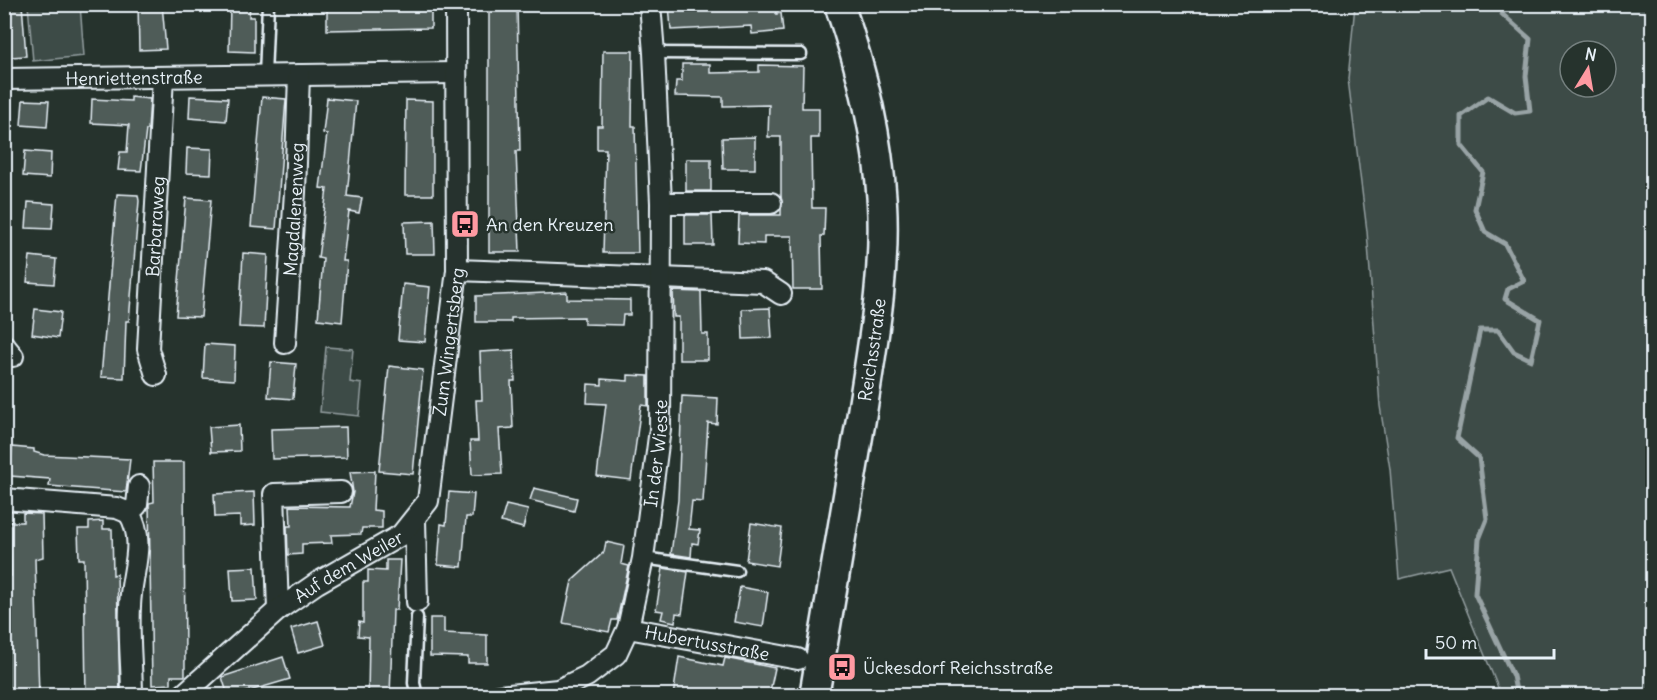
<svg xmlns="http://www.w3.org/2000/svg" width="1657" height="700" viewBox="0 0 1657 700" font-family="Delius,sans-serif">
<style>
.green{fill:#3e4b47;stroke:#939ea0;stroke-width:1.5;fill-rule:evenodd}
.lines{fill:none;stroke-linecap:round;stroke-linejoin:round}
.stream{stroke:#98a3a5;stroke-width:5}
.building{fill:#505c59;stroke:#e8f1f8;stroke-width:1.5}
.lane-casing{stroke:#e8f1f8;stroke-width:15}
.street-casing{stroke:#e8f1f8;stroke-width:24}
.secondary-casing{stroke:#e8f1f8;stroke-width:33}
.lane{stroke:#26332d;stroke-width:10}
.street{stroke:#26332d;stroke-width:20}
.secondary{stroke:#26332d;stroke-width:28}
.labels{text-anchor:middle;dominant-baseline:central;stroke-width:5;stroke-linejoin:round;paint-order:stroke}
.street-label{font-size:18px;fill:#e8f1f8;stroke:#26332d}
.poi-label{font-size:18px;fill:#e8f1f8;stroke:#26332d;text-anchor:start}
</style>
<rect width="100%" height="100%" fill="#26332d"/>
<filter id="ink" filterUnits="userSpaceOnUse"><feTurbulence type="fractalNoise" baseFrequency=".0167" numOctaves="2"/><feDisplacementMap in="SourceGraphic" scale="12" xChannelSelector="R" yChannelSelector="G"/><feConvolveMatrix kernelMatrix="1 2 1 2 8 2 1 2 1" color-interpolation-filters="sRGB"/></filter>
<g filter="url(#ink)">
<path class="green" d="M28 5H80L84 56 33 61Z
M1355 5H1652V695H1501L1449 567 1399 579 1390 469 1380 406 1367 231 1348 79ZM1570 51H1606V87H1570Z
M326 347 353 349 350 382 362 384 359 416 320 412Z"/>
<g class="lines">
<path class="stream" d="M1504 4 1502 14 1530 39 1526 76 1530 111 1515 113 1488 97 1461 116V145L1483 172 1475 209 1485 232 1505 244 1524 281 1508 289 1505 299 1540 320 1531 360 1514 352 1498 330H1480L1457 438 1479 458 1487 519 1479 539 1475 594 1513 676 1517 696"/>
</g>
<path class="building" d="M6 4H22L26 56 10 57Z
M138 4H162L166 49 139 50Z
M230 4H250L249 17H254V52L229 51Z
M327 4H423V8H431V28L327 30Z
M489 4H517L520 151H516L520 252H489Z
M669 4H775L776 14 781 13 783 31 752 34 751 26 671 30Z
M603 51H633L632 126H635L638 253H603L606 149H597V126H602Z
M682 64H710V73L759 72V65L803 66 802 108H819V138H811L812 208H825L824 236H821L822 289H793L792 236H764V244L738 243 739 215H781V137H768L769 105 723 106V97L675 96 676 81H682Z
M190 96 228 98 226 121 189 118Z
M131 97 150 99 148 130H146L141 171 118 170 120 152H127L129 125 91 123 92 99 131 101Z
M262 97 286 99 276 229 251 227Z
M327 98 356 101 347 196 362 198 359 213 349 211 343 261H347L342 322 318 319 323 259 318 258 327 189 320 188 327 134 323 133Z
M23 100 49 101 47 127 21 125Z
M406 100 433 101V195H405Z
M755 137V169H723L722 138Z
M187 148 212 149 211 174 186 173Z
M25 151 51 153 50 178 23 176Z
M686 159H711V191H686Z
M117 194 138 195 139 201 129 321H126L124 378 101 377Z
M186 198 211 200 201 317 176 316Z
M28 202 54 204 52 229 26 228Z
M685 215H712L713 245H685Z
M434 221 435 254H405L404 222Z
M243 253 268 255 264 328 239 327Z
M30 256 56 259 54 284 27 282Z
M403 284 430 287 425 342 398 340Z
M673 291 701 292 702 334H708V360H679V317H674Z
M567 292V299L630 300V315H623L622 325 584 324V317L511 318V322H476V296Z
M770 308 772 338 743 339 742 309Z
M35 309 61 312 58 338 32 334Z
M205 344 235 346 234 380 203 378Z
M514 350 515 381H511L513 428 499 429 502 474 472 475 470 441H478L476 400H482L480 352Z
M271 362 296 364 293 399 268 397Z
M389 366 423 370 413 474 379 471Z
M628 375 648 376V406L641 405 631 480 597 476 606 404 587 403 588 384 602 385V379L628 381Z
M682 396 718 398 717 424 708 423 703 502 692 501 689 529 700 530 698 544 692 543 691 557 671 554 678 500Z
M239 425 240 451 211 452 209 427Z
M346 427 347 457 272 459 271 429Z
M12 447 34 449V452L44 455 130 459 126 492 49 486 50 479 10 476Z
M153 462H184L185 676H171V684L152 685 149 503 154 502Z
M375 471 373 510 382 511V528H362L361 534 331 535 332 543 302 544V554L288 555 287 526H291L290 506 350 507 353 492 350 472Z
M534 488 577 498 574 511 530 500Z
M254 492 255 525 240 526V516L215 517 214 494Z
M449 492 474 494 472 517H466L462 567 438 565 441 524 446 525Z
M506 505 528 510 523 528 501 522Z
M23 513 42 514 43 557 35 559 39 696H8L4 625 7 623 6 576H11L10 522H23Z
M103 521V529H112L113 575 117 574 120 696H86L84 559H79L78 529H89V522Z
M751 523 782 528 777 566 746 561Z
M606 542 624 546 621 564 629 566 617 620H612L609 632 563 623 572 581 604 552Z
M386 560H400L397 610H393L390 696H368L369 637 358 636 359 622 363 623V582H368V570L386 571Z
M255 567 257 600 232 601 230 568Z
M663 568 688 572 682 614 676 613 675 622 661 619 663 611 656 610Z
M740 587 768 592 763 627 734 622Z
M430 618H444V633L487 635V663H468V657L430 656Z
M318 621 325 645 298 653 291 629Z
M283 657 290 679 246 692 247 696H228L222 677Z
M679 657 723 666 725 658 775 668 769 696H673Z"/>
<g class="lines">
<g class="lane-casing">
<path id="lane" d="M654 53 801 54
M265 76 268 4
M643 558 737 571
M417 696 414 683 417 617"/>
</g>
<g class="street-casing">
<g id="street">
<path id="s1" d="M4 79 455 73"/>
<path d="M661 203H771"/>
<path d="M457 270 763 282 781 294"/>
<path id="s2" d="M285 343 295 192 299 75"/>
<path d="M4 345 13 356"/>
<path id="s3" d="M156 375 148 349 163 77"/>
<path d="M4 499 117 508 129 513"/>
<path d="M415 520 417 602"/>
<path d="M278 610 274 494 341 492"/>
<path id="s4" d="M628 628 643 558 660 429 661 203 654 53 650 4"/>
<path d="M132 696C132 662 127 626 131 594 134 566 145 539 129 513L137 505 139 486"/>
<path id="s5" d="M182 696 278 610 317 583 401 535 428 501 457 270 456 4"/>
<path id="s6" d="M499 696 558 690 587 676 616 654 628 628 798 659"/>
</g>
</g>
<g class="secondary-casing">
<g id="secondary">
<path id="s7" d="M814 696C829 603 846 511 861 419 872 347 886 276 882 203 878 134 862 69 839 4"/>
</g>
</g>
<use href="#lane" class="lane"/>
<use href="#street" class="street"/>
<use href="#secondary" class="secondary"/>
</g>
</g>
<defs>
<g id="bus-square" transform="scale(1.5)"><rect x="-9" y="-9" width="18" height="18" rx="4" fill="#ff9aa2" stroke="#26332d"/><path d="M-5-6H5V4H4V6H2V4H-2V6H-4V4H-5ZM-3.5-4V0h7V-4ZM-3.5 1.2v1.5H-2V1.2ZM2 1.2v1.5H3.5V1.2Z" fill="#111"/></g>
</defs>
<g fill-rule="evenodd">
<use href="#bus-square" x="465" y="224"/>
<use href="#bus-square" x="842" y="667"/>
</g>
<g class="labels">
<g class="street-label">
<text stroke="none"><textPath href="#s1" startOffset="130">Henriettenstraße</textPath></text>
<text stroke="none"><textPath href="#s2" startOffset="134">Magdalenenweg</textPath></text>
<text stroke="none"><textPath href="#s3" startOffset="150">Barbaraweg</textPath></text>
<text stroke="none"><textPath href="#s5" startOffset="477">Zum Wingertsberg</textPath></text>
<text stroke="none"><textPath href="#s7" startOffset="351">Reichsstraße</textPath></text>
<text stroke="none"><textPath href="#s4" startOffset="177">In der Wieste</textPath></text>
<text stroke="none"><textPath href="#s5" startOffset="212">Auf dem Weiler</textPath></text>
<text stroke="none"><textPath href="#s6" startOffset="237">Hubertusstraße</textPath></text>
</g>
<g class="poi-label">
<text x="486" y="224">An den Kreuzen</text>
<text x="863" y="667">Ückesdorf Reichsstraße</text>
</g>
</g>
<rect width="1657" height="700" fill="none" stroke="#26332d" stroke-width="24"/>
<rect x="12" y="12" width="1633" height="676" fill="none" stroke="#e8f1f8" stroke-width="2" filter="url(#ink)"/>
<g transform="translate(1588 69) rotate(11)"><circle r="28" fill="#26332d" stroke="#747f7e" stroke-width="1.5"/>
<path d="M0-4.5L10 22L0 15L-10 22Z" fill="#ff9aa2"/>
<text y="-9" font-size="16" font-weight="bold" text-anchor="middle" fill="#e8f1f8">N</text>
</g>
<path d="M1426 649v9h128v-9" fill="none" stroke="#e8f1f8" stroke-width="3"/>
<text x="1435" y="649" font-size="18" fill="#e8f1f8" stroke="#26332d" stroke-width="4.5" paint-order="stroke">50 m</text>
</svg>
